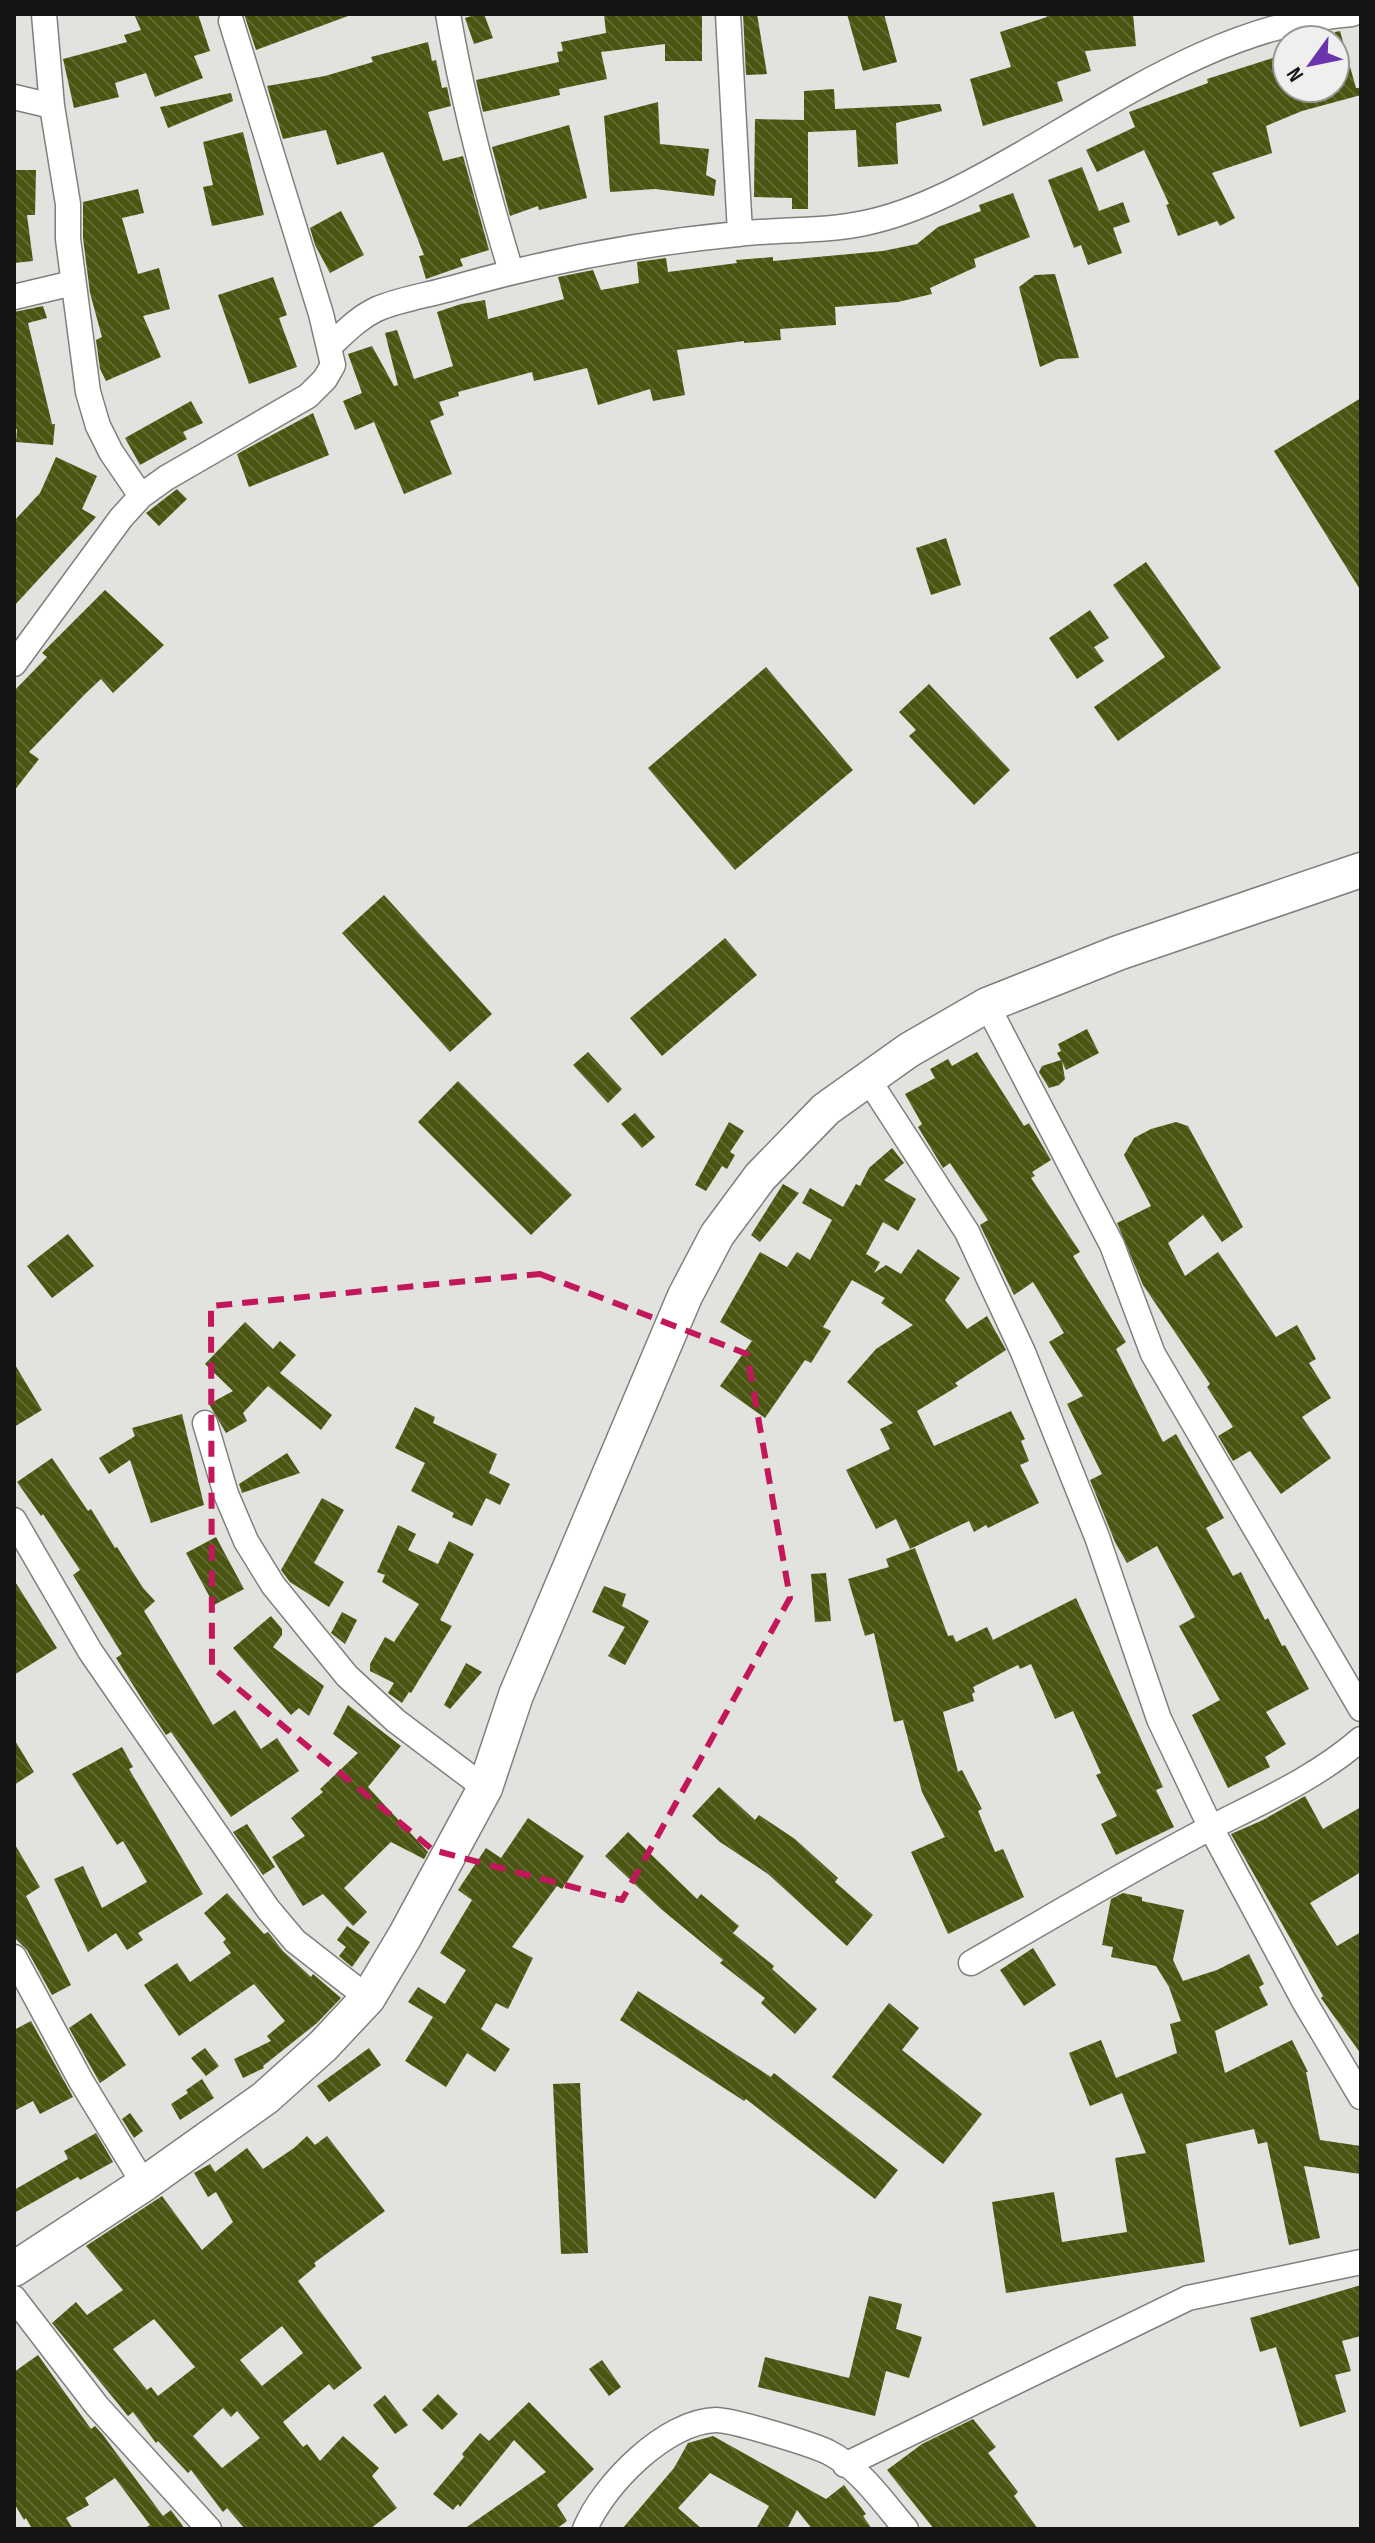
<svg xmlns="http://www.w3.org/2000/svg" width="1375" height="2543" viewBox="0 0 1375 2543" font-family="'Sofia Sans Condensed',sans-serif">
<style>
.building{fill:url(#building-back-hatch);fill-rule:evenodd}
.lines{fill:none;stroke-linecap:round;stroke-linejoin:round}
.street-casing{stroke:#7f807e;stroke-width:27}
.secondary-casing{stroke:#7f807e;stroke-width:37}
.street{stroke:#fff;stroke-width:24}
.secondary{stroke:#fff;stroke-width:34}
.marked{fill:none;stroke:#c2185b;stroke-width:6;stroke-dasharray:16 10;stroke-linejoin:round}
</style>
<defs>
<pattern id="building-back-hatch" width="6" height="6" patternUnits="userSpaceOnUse" patternTransform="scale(2)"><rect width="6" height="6" fill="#495510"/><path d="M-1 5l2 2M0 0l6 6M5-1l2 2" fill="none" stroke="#5f6932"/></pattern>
</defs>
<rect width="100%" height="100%" fill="#e2e2df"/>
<path class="building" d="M134 14H198L210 51 194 56 203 78 155 97 146 73 115 83 119 97 74 108 63 59 127 42 124 35 141 30Z
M244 14H348V16L256 50Z
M478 14H484L493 38 474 44 465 18Z
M604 14H702V61H665V44L601 52 607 79 559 89 560 95 483 112 476 80 559 62 557 52 563 51 561 42 606 33Z
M743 14H757L767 74 746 75Z
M847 14H884L897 62 863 71Z
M1046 14H1133L1136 46 1085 51 1091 71 1057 82 1063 101 983 126 970 79 1011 67 1000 32 1047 17Z
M1340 31 1356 88H1361V95L1302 111 1266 126 1272 153 1212 173 1235 218 1220 226 1217 221 1178 236 1166 205 1169 204 1144 150 1097 172 1086 150 1135 127 1129 112 1208 83 1207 79 1282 55 1287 68V88H1335V32Z
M428 42 432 61 436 60 442 88 447 87 451 106 428 112 443 161 463 156 489 250 460 259 463 266 426 279 419 256 424 255 383 152 337 165 326 130 283 139 267 86 325 76 373 62 371 57Z
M834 89 835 109 940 104 942 111 896 123 898 164 858 167 856 130 808 132V209H792V198L754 197 755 119 804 120V91Z
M231 93 233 101 168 128 160 107Z
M658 102 660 144 709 149 706 175 716 180 714 196 655 189 610 192 604 116Z
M569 125 587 198 539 210 538 206 510 216 492 147Z
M243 132 264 215 212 226 203 187 213 185 203 142Z
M1082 167 1099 211 1123 202 1130 222 1113 228 1122 253 1088 265 1081 245 1074 248 1048 180Z
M14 170H36L35 215H27L33 261 14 263Z
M138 189 144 213 122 218 138 274 159 268 170 309 143 316 161 357 106 381 100 369 96 340 102 337 90 293 83 238V202Z
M1013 193 1030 237 974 259 976 267 930 288 932 294 898 302 835 307 836 325 780 329 781 340 744 343V341L677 350 685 395 653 401 650 389 598 405 587 368 534 381 532 372 458 392 459 396 439 402 444 415 430 421 452 474 404 494 374 422 355 430 343 401 362 393 348 354 372 346 394 386 398 385 385 333 397 330 414 379 453 366 437 312 461 304 485 300 488 319 564 299 558 277 593 270 601 290 639 283 637 262 666 258 668 272 737 263 736 260 773 257V261L883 251 917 244 938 227 981 211 979 205Z
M341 211 364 255 330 273 315 245 310 228Z
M1055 274 1079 358 1058 359 1040 367 1019 287 1035 275Z
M273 277 287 315 279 318 297 367 249 384 218 295Z
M43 306 47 318 28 323 52 424H55L53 445 16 442 17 429H14V312Z
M1361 398V591L1274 451Z
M191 401 203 423 183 432 187 439 140 465 125 438Z
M313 413 329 455 249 487 237 454Z
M56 457 97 476 82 509 96 517 14 606V521L40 493Z
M177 489 187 499 159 526 146 513Z
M946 538 961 585 931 595 916 548Z
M1146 562 1221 668 1118 741 1094 707 1165 657 1113 585Z
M105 590 164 645 113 693 101 679 85 694 29 752 39 759 14 791V691L47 657 42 653Z
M1090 610 1109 638 1094 647 1104 661 1077 679 1049 638Z
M766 667 853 770 735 870 648 768Z
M929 684 1010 770 974 805 909 736 916 730 899 712Z
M384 895 492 1014 450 1052 342 933Z
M725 938 757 975 662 1056 630 1018Z
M1087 1029 1099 1053 1066 1070 1062 1062 1065 1079 1059 1085 1049 1088 1039 1072 1042 1066 1061 1060 1057 1053 1061 1051 1058 1044Z
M588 1052 622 1089 608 1103 573 1065Z
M977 1052 1024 1126 1029 1123 1051 1160 1032 1172 1035 1176 1031 1178 1080 1252 1073 1256 1126 1342 1116 1349 1163 1442 1176 1434 1224 1518 1206 1528 1233 1576 1241 1572 1265 1620 1268 1618 1282 1646 1285 1645 1309 1689 1266 1712 1286 1744 1265 1757 1270 1767 1228 1788 1192 1715 1220 1700 1179 1626 1195 1617 1157 1546 1127 1563 1115 1542 1090 1480 1102 1474 1067 1404 1083 1396 1049 1342 1064 1333 1033 1282 1014 1295 980 1225 988 1220 950 1163 943 1168 918 1127 922 1124 905 1094 935 1078 930 1069 948 1059 952 1066Z
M458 1081 572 1195 531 1235 418 1122Z
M635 1113 655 1137 642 1148 621 1124Z
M729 1122 744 1131 730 1152 735 1155 727 1169 722 1166 706 1191 695 1185Z
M1176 1122 1188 1126 1243 1227 1222 1242 1203 1215 1168 1243 1185 1276 1218 1252 1276 1337 1297 1325 1316 1359 1309 1363 1331 1398 1302 1417 1331 1458 1281 1494 1250 1451 1233 1461 1218 1436 1233 1427 1207 1387 1210 1384 1143 1285 1117 1223 1151 1206 1124 1155 1134 1138 1151 1129Z
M892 1148 904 1163 884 1180 916 1199 898 1231 883 1222 866 1254 880 1262 874 1273 886 1265 901 1274 918 1249 960 1278 945 1300 967 1329 987 1316 1006 1350 955 1383 958 1386 917 1411 934 1446 1011 1411 1025 1439 1021 1441 1029 1461 1020 1465 1039 1503 988 1528 986 1525 974 1532 969 1521 910 1549 896 1519 876 1529 846 1470 890 1449 880 1429 893 1423 847 1382 876 1349 913 1325 881 1303 885 1298 852 1280 823 1327 831 1331 811 1363 805 1360 765 1418 720 1386 752 1341 720 1322 760 1252 787 1267 797 1252 810 1260 832 1220 802 1203 810 1188 843 1207 856 1184 860 1186 869 1168Z
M783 1184 799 1193 760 1242 751 1235Z
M68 1234 94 1266 52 1298 27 1266Z
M245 1322 273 1349 280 1341 296 1355 280 1373 332 1415 321 1430 268 1386 243 1413 247 1421 226 1433 209 1404 233 1391 205 1364Z
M14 1363 42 1410 14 1427Z
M415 1407 435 1417 433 1423 497 1454 489 1473 510 1484 500 1505 486 1498 472 1526 452 1517 454 1513 411 1491 425 1463 395 1448Z
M182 1414 204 1505 151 1523 130 1460 109 1474 99 1458 135 1436 132 1428Z
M287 1453 300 1473 242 1493 239 1484Z
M52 1458 88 1511 91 1509 115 1548 117 1547 143 1588 155 1601 144 1611 213 1725 235 1710 261 1749 277 1738 299 1771 231 1817 171 1732 166 1735 145 1704 116 1658 122 1654 73 1575 80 1570 43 1514 41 1516 17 1482Z
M322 1498 344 1510 314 1563 344 1582 329 1607 290 1582 281 1570Z
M398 1525 416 1534 408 1550 438 1564 449 1541 474 1554 440 1620 452 1626 411 1693 409 1692 402 1703 388 1693 394 1683 370 1671V1664L385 1637 394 1642 419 1604 382 1582 385 1575 377 1572Z
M216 1537 244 1589 214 1605 186 1553Z
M915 1548 948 1636 953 1635 956 1642 987 1627 993 1640 1076 1598 1163 1787 1156 1790 1174 1827 1116 1855 1101 1824 1117 1816 1096 1775 1101 1773 1073 1711 1055 1719 1031 1664 1020 1669 1018 1665 973 1687 975 1692 972 1694 974 1701 943 1712 958 1772 962 1770 982 1809 978 1811 995 1852 1003 1849 1024 1897 948 1934 911 1852 945 1837 922 1792 903 1720 894 1722 874 1633 865 1636 848 1579 889 1567 886 1559Z
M826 1573 831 1621 815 1622 811 1574Z
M14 1580 57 1648 14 1675Z
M604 1586 626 1594 622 1606 649 1621 625 1665 608 1656 625 1627 592 1612Z
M342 1612 357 1620 345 1644 331 1633Z
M271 1616 282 1629V1635L273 1647 324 1686 309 1716 299 1708 291 1715 233 1648Z
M466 1663 482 1672 450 1709 444 1705Z
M348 1705 401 1746 368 1787 428 1852 424 1859 391 1842 344 1888 367 1912 353 1926 323 1894 303 1906 272 1857 305 1836 291 1818 323 1792 320 1789 358 1753 333 1734Z
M14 1739 34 1772 14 1785Z
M122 1747 133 1767 129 1769 203 1894 138 1933 143 1940 127 1950 116 1933 88 1952 54 1879 83 1866 102 1908 147 1882 123 1841 117 1845 72 1774Z
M719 1787 755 1820 759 1815 795 1839 838 1878 835 1882 873 1915 847 1946 768 1874 720 1842 692 1816Z
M1305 1796 1323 1829 1361 1807V1872L1310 1903 1337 1946 1361 1932V2054L1321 1998 1323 1996 1231 1834 1263 1820Z
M528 1818 584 1856 562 1889 557 1886 512 1947 533 1958 508 2009 496 2003 481 2029 510 2049 495 2072 467 2053 446 2087 405 2061 433 2017 408 2002 418 1987 445 2004 466 1970 440 1953 472 1900 458 1890 486 1848 501 1858Z
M247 1824 275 1867 263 1875 233 1832Z
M628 1832 697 1899 701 1894 739 1926 733 1933 774 1966 772 1969 817 2009 795 2034 761 2003 765 1998 720 1963 723 1960 661 1909 605 1856Z
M14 1843 40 1887 26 1896 71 1985 52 1995 27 1950 14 1937Z
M227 1893 264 1934 268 1932 283 1951 311 1977 313 1974 341 1998 317 2023 263 2066 264 2068 243 2078 234 2059 271 2041 267 2036 285 2021 254 1984 179 2036 144 1985 177 1963 190 1982 231 1953 223 1942 226 1939 204 1913Z
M1123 1893 1142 1897V1901L1184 1910 1173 1960 1183 1981 1217 1970 1249 1954 1264 1984 1259 1987 1268 2005 1215 2031 1225 2073 1292 2040 1308 2072H1306L1320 2140 1361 2146V2174L1304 2166 1320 2238 1289 2245 1267 2142 1258 2144 1254 2129 1186 2144 1205 2262 1006 2293 992 2202 1054 2192 1062 2242 1127 2232 1115 2158 1146 2153 1122 2093 1090 2106 1069 2053 1101 2040 1116 2078 1177 2053 1170 2024 1181 2021 1169 1987 1156 1966 1111 1957 1113 1947 1102 1945 1111 1899Z
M347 1926 370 1942 352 1967 339 1956 346 1947 337 1940Z
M1033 1948 1056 1985 1024 2006 1000 1970Z
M638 1991 771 2077 774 2073 898 2170 875 2199 746 2099 744 2101 620 2020Z
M889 2003 919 2028 902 2050 982 2114 943 2164 832 2077Z
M91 2013 126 2065 100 2083 69 2028Z
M31 2021 73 2097 40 2114 33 2101 14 2111V2030Z
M205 2048 219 2066 206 2076 191 2058Z
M369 2048 381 2065 329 2102 317 2086Z
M202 2079 214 2098 180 2120 171 2104 188 2093 186 2090Z
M580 2083 588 2253 561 2254 553 2084Z
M130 2113 143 2131 134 2138 122 2119Z
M96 2133 113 2162 80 2180 78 2177 14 2213V2190L68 2159 64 2151Z
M307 2136 315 2145 327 2136 385 2211 314 2263 316 2266 298 2281 362 2368 334 2390 329 2384 283 2422 303 2447 307 2444 320 2461 343 2436 379 2468 372 2476 397 2508 370 2529H245L227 2508 223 2512 191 2470 188 2473 158 2441 156 2443 133 2412 128 2416 52 2323 76 2302 87 2315 123 2290 86 2246 162 2196 202 2250 233 2222 216 2192 208 2197 194 2173 210 2164 215 2172 247 2148 263 2169 294 2148ZM154 2319 195 2367 158 2396 151 2387 147 2390 113 2349ZM282 2326 303 2353 262 2386 240 2360ZM223 2408 231 2417 237 2411 260 2438 222 2468 193 2436Z
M1361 2285V2336L1342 2341 1351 2371 1335 2375 1346 2412 1300 2427 1276 2347 1260 2352 1250 2318Z
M869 2296 902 2304 896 2329 922 2337 909 2378 886 2371 875 2416 758 2387 765 2357 849 2378Z
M38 2355 91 2429 95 2426 103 2435 163 2516 171 2510 185 2529H144L150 2525 115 2478 85 2498 89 2505 66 2518 73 2529H32L26 2518 24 2520 14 2503V2372Z
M602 2360 621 2387 609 2396 589 2369Z
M438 2394 458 2414 442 2430 422 2410Z
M385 2395 408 2425 395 2434 373 2405Z
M529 2402 594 2469 557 2505 567 2521 556 2529H464L546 2472 514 2440 460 2507 458 2504 453 2510 433 2494 464 2457 462 2454 480 2433 489 2441Z
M973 2419 996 2447 988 2453 1018 2492 1014 2496 1038 2529H934L887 2470 922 2444Z
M713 2436 826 2499 844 2485 866 2514 863 2516 872 2529H812L797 2510 787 2529H756L769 2506 710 2473 678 2508 702 2529H622L674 2468 688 2443Z"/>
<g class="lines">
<g class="street-casing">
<path id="street" d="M44 14 52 106 68 204V239L88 392 98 426 111 452 141 496
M448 14C463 102 485 186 511 271
M728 14 740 233
M14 97 52 106
M14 297 73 283
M330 346C345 332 358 318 377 309 400 299 429 295 453 288 547 261 641 243 738 234 780 229 824 232 865 223 922 211 976 180 1025 152 1127 93 1231 23 1352 14
M14 664 121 518 141 496 166 478 308 396 325 379 333 365 321 314 231 21
M987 1005 1112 1245 1153 1354 1361 1709
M868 1079 967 1232 1023 1352 1097 1537 1159 1719 1211 1828 1304 2001 1361 2097
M205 1423 226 1494 246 1541 273 1585 347 1676 396 1721 485 1788
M14 1520 90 1651 268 1909 295 1941 368 1998
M14 1957 81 2081 144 2184
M971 1963C1050 1918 1129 1870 1210 1828 1263 1801 1316 1778 1361 1739
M14 2298 97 2406 209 2529
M845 2465 1188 2298 1361 2262
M585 2529C603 2485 666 2421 716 2420 733 2420 811 2444 828 2452 860 2468 883 2502 906 2529"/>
</g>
<g class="secondary-casing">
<path id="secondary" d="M14 2269 144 2184 265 2098 323 2046 368 1998 405 1936 485 1788 516 1695 685 1296 717 1235 760 1177 826 1109 909 1050 987 1005 1118 953 1361 870"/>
</g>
<use href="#street" class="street"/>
<use href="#secondary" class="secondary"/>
</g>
<path class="marked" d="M540 1274 747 1354 790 1598 622 1900 433 1850 212 1667 211 1306Z"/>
<rect width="1375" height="2543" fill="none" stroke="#141413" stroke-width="32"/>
<g transform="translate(1311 64) rotate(237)"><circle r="38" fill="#eff0ed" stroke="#979896" stroke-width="2"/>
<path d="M0-6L14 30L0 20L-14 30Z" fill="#6a35ac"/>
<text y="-12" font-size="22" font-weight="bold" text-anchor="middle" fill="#141413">N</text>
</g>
</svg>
